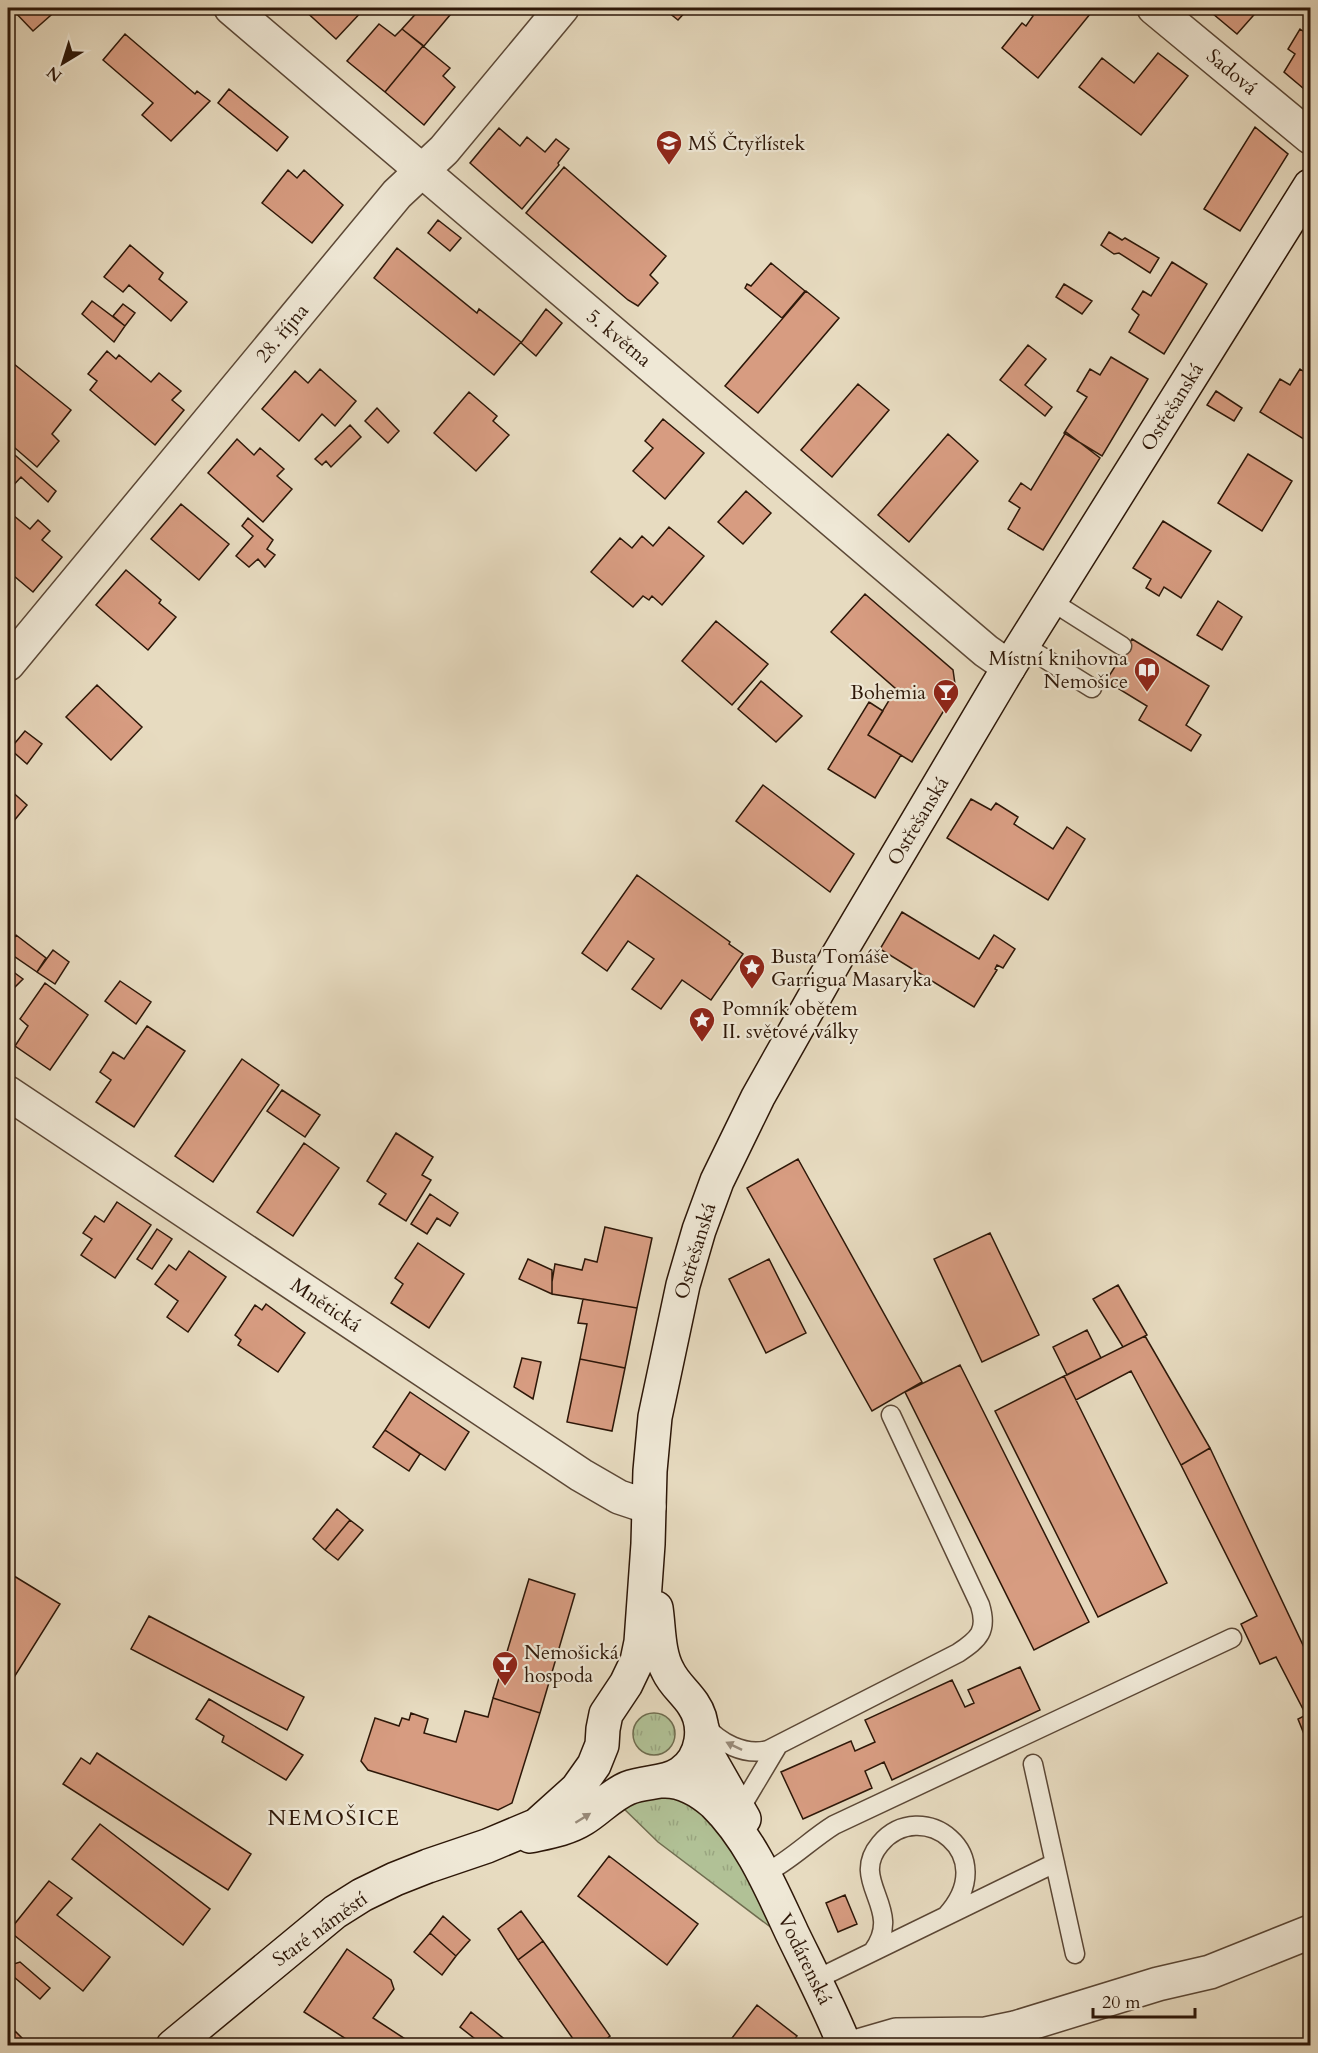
<svg xmlns="http://www.w3.org/2000/svg" width="1318" height="2053" viewBox="0 0 1318 2053" font-family="Cardo,serif">
<style>
.grass{fill:url(#grass-tufts);stroke:#6f6c4f;stroke-width:1.5}
.building{fill:#d79c81;stroke:#2d1708;stroke-width:1.5}
.lines{fill:none;stroke-linecap:round;stroke-linejoin:round}
.lane-casing{stroke:#5c4836;stroke-width:21}
.street-casing{stroke:#5c4836;stroke-width:36}
.secondary-casing{stroke:#2d1708;stroke-width:36}
.lane{stroke:#efe8d6;stroke-width:18}
.street{stroke:#efe8d6;stroke-width:33}
.secondary{stroke:#efe8d6;stroke-width:33}
.oneway{fill:#988a79}
.labels{text-anchor:middle;dominant-baseline:central;stroke-width:4.5;stroke-linejoin:round;paint-order:stroke}
.street-label{font-size:20px;fill:#2d1708;stroke:#efe8d6}
.poi-label{font-size:20px;fill:#2d1708;stroke:#efe8d6;text-anchor:start}
.quarter-label{font-size:22px;letter-spacing:1.5px;fill:#2d1708;stroke:#efe8d6}
</style>
<defs>
<pattern id="grass-tufts" width="24" height="20" patternUnits="userSpaceOnUse" patternTransform="scale(1.5)"><rect width="24" height="20" fill="#b1c196"/><path d="M3 7l-1-3M5 7V3M7 7l1-3M15 17l-1-3M17 17v-4M19 17l1-3" fill="none" stroke="#99a580"/></pattern>
</defs>
<rect width="100%" height="100%" fill="#e7dbc0"/>
<filter id="stains"><feTurbulence type="fractalNoise" baseFrequency=".00333" numOctaves="4"/><feColorMatrix values="0 0 0 0 .2 0 0 0 0 .09 0 0 0 0 .02 0 0 0 .5 -.17"/></filter>
<radialGradient id="worn" r=".72"><stop offset=".6" stop-color="#630" stop-opacity="0"/><stop offset="1" stop-color="#630" stop-opacity=".3"/></radialGradient>
<path class="grass" d="M633 1734a21 21 0 1 1 42 0a21 21 0 1 1-42 0Z
M676 1796 722 1827 773 1929 658 1842 618 1803 627 1799Z"/>
<path class="building" d="M11 8H59L33 31Z
M302 8H365L336 39Z
M421 8H442L450 15 424 46 402 29Z
M663 8H689L678 20Z
M1022 8H1095L1038 78 1002 48 1022 23 1026 26 1033 16Z
M1206 8H1260L1237 34Z
M379 24 395 36 402 29 423 46 385 92 347 61Z
M1300 29 1307 34 1310 29V94L1284 72 1295 54 1288 49Z
M125 34 195 94 197 91 210 101 171 141 142 115 153 103 103 60Z
M423 46 450 68 443 76 455 87 424 125 385 92Z
M1158 53 1188 76 1141 135 1079 87 1102 58 1134 83Z
M229 89 288 137 277 151 218 103Z
M1255 127 1288 154 1240 231 1204 209Z
M499 128 520 146 527 137 545 152 556 139 569 149 558 163 559 165 522 209 470 163Z
M564 167 666 256 650 275 658 283 638 306 628 300 526 213Z
M288 170 297 178 304 170 343 205 312 243 262 203Z
M438 220 461 238 450 251 428 233Z
M1109 232 1122 240 1125 238 1159 258 1150 273 1119 253 1114 254 1101 245Z
M130 245 163 273 159 279 187 302 171 321 129 285 123 292 104 277Z
M397 248 477 313 479 309 521 342 494 375 374 278Z
M1172 262 1207 284 1164 354 1129 332 1139 315 1132 309 1143 291 1151 296Z
M771 263 805 291 782 318 745 288 747 284 751 286Z
M1064 284 1092 301 1082 314 1056 297Z
M806 291 839 318 758 413 725 386Z
M92 301 125 326 114 342 82 314Z
M123 304 135 313 125 326 113 316Z
M546 309 562 323 536 356 521 343Z
M1028 345 1046 359 1025 385 1052 407 1045 416 1000 380Z
M107 351 116 359 119 355 151 382 159 373 181 391 172 400 184 410 155 445 90 390 97 381 88 374Z
M1111 357 1148 379 1102 456 1064 433 1087 397 1077 391 1090 369 1100 375Z
M14 364 71 410 52 434 59 441 37 467 8 442V372Z
M320 369 356 401 335 426 322 414 299 441 262 409 295 371 308 383Z
M1300 369 1310 376V443L1260 412 1280 379 1290 385Z
M858 384 889 410 832 477 801 450Z
M1216 391 1242 408 1234 421 1207 405Z
M469 392 497 416 493 421 509 435 476 471 434 433Z
M377 408 399 431 388 443 365 421Z
M663 419 704 453 665 499 633 471 653 448 645 441Z
M350 425 361 437 331 467 326 461 322 465 315 459Z
M1066 432 1100 458 1043 550 1008 529 1020 508 1009 501 1021 483 1031 490Z
M948 434 978 461 909 542 878 515Z
M237 439 254 455 260 448 284 469 277 476 292 489 263 522 208 473Z
M8 449 56 491 48 502 21 477 11 488 8 485Z
M1248 454 1292 481 1262 531 1218 503Z
M746 491 771 513 743 544 718 522Z
M181 504 229 544 199 580 151 539Z
M8 511 30 529 38 520 50 531 42 540 62 557 33 592 8 571Z
M248 518 273 540 267 549 275 555 265 567 258 559 249 567 236 556 253 536 242 526Z
M1163 521 1211 551 1181 598 1164 587 1159 596 1146 588 1151 579 1133 568Z
M669 527 704 556 662 605 652 596 649 600 643 596 633 607 591 572 620 538 632 548 642 536 653 546Z
M126 570 161 600 159 603 176 617 148 650 96 605Z
M865 594 953 670 956 691 912 762 868 735 896 689 831 632Z
M1218 601 1242 617 1222 650 1197 635Z
M716 621 768 664 732 705 682 661Z
M1132 639 1209 686 1186 725 1201 735 1191 751 1139 720 1147 706 1106 681Z
M761 681 802 716 776 742 738 709Z
M97 685 142 727 111 760 66 717Z
M869 702 883 711 868 735 901 755 875 798 828 769Z
M25 731 42 744 27 764 10 749Z
M763 785 854 854 830 892 736 821Z
M8 788 27 805 8 828Z
M971 799 991 810 996 803 1018 817 1014 824 1053 849 1067 827 1085 839 1048 900 947 838Z
M637 875 730 942 729 944 743 954 711 1000 682 980 661 1009 632 989 654 959 628 941 607 971 582 953Z
M902 912 979 959 994 935 1015 949 1003 968 997 965 995 969 997 970 974 1007 880 949Z
M16 935 46 958 37 972 8 952V947Z
M53 950 69 962 55 984 37 972Z
M8 968 23 979 15 987 8 981Z
M120 981 151 1002 136 1024 105 1001Z
M45 983 88 1015 50 1070 15 1046 28 1026 20 1019Z
M147 1026 185 1051 134 1127 96 1102 111 1080 100 1072 113 1052 124 1059Z
M242 1059 279 1085 213 1182 175 1156Z
M282 1090 320 1115 305 1137 267 1111Z
M396 1133 433 1157 422 1175 431 1180 406 1221 379 1204 386 1194 367 1181Z
M304 1143 339 1168 293 1236 257 1212Z
M798 1159 922 1382 872 1411 747 1188Z
M430 1194 458 1213 450 1226 437 1218 427 1234 411 1224Z
M117 1202 151 1225 115 1278 81 1255 92 1239 83 1233 95 1216 104 1222Z
M605 1227 652 1238 637 1308 552 1294V1282L555 1264 582 1270 585 1259 597 1262Z
M157 1229 172 1239 152 1269 137 1259Z
M990 1233 1039 1335 982 1362 934 1259Z
M418 1243 464 1274 429 1328 391 1303 403 1284 395 1278Z
M189 1251 226 1277 188 1332 167 1317 178 1301 155 1284 169 1265 176 1270Z
M528 1259 552 1270V1294L519 1279Z
M769 1259 806 1333 766 1353 729 1279Z
M1118 1285 1147 1335 1123 1347 1093 1299Z
M583 1299 637 1308 625 1368 580 1359 587 1324 578 1323Z
M266 1304 305 1333 278 1372 238 1345 241 1340 235 1335 255 1305 262 1310Z
M1087 1330 1101 1358 1067 1375 1053 1347Z
M1145 1336 1210 1448 1181 1465 1131 1371 1076 1400 1064 1376Z
M522 1358 541 1362 533 1399 514 1387Z
M580 1359 625 1368 612 1431 567 1422Z
M960 1365 1089 1622 1034 1650 905 1392Z
M1064 1376 1167 1583 1098 1617 995 1411Z
M410 1392 469 1432 445 1470 385 1430Z
M385 1430 420 1454 409 1471 373 1447Z
M1210 1448 1310 1660V1749L1298 1719 1306 1715 1276 1657 1260 1664 1241 1624 1257 1616 1181 1465Z
M337 1509 350 1520 325 1550 313 1539Z
M350 1520 363 1530 338 1560 325 1550Z
M14 1576 60 1604 8 1687V1587Z
M529 1579 575 1594 540 1713 493 1698Z
M149 1616 304 1697 287 1730 131 1649Z
M1020 1667 1040 1710 892 1780 884 1762 865 1771 872 1788 803 1819 781 1772 851 1741 855 1751 875 1742 865 1720 952 1680 965 1707 974 1703 968 1690Z
M493 1698 540 1713 512 1803 498 1810 368 1770 361 1761 375 1718 399 1726 402 1718 409 1720 411 1713 428 1719 424 1733 456 1742 465 1711 488 1717Z
M209 1699 303 1755 286 1780 222 1742 224 1736 196 1719Z
M97 1753 251 1854 228 1890 63 1784 81 1758 90 1764Z
M100 1824 210 1909 183 1945 72 1859Z
M609 1856 698 1924 667 1965 578 1896Z
M49 1881 72 1898 57 1915 110 1957 83 1991 9 1931Z
M845 1895 857 1924 838 1932 826 1903Z
M521 1911 543 1941 518 1960 498 1929Z
M443 1916 470 1940 456 1956 430 1933Z
M430 1933 456 1956 442 1975 414 1952Z
M543 1941 610 2036 598 2046H578L518 1960Z
M347 1949 391 1980 394 1989 373 2018 416 2046H357L304 2012Z
M8 1959 14 1964 20 1962 50 1988 40 1999 8 1972Z
M757 2005 797 2036 789 2046H726Z
M471 2012 513 2046H484L460 2027Z
M15 2031 30 2046H8V2039Z"/>
<g class="lines">
<g class="lane-casing">
<path id="lane" d="M1051 601 1122 646
M1023 645 1092 688
M704 1725C720 1743 744 1756 768 1750L958 1653C979 1639 988 1631 980 1605L891 1415
M1033 1764 1075 1954
M740 1809 777 1747
M764 1874C790 1861 810 1840 834 1825L1232 1638
M873 1951C905 1908 848 1882 880 1844 921 1795 1003 1854 946 1916
M815 1980 1055 1863"/>
</g>
<g class="street-casing">
<path id="street" d="M231 8 986 651 1009 667
M1154 8 1310 137
M8 664 397 194 444 150 562 8
M8 1093 581 1475 619 1497 649 1507
M858 2046 896 2035 986 2034 1015 2028 1158 1984 1210 1972 1310 1932"/>
</g>
<g class="secondary-casing">
<path id="secondary" d="M702 1728 708 1756 744 1819
M665 1781C684 1781 699 1790 714 1803 750 1838 771 1888 792 1933 810 1970 829 2007 845 2046
M530 1836C548 1832 567 1829 583 1819 598 1810 611 1795 628 1788 645 1781 665 1784 681 1773 703 1758 708 1726 693 1704 685 1692 674 1684 668 1671 658 1653 659 1628 656 1608
M173 2046 335 1912 362 1895 395 1879 428 1866 487 1846 537 1825 577 1789 594 1765 602 1745 603 1729 606 1714 626 1684 637 1661 641 1642 648 1544 650 1471 655 1417 683 1285 699 1230 717 1181 758 1097 837 957 1009 667 1310 186"/>
</g>
<use href="#lane" class="lane"/>
<use href="#street" class="street"/>
<use href="#secondary" class="secondary"/>
</g>
<defs><path id="oneway-solid" d="M-6-.8H1V-3.2L6.5 0L1 3.2V.8H-6Z" transform="scale(1.5)"/></defs>
<g class="oneway">
<use href="#oneway-solid" transform="translate(734 1746) rotate(-154)"/>
<use href="#oneway-solid" transform="translate(583 1818) rotate(-32)"/>
</g>
<defs>
<g id="school-pin" transform="scale(1.35)"><path d="M0 17L-7.5 6A9.5 9.5 0 1 1 7.5 6Z" fill="#8f2418" stroke="#efe8d6"/><path d="M0-5L7-2L0 1L-7-2ZM-4 1L0 2.5L4 1V4Q0 6-4 4Z" fill="#fff"/></g>
<g id="library-pin" transform="scale(1.35)"><path d="M0 17L-7.5 6A9.5 9.5 0 1 1 7.5 6Z" fill="#8f2418" stroke="#efe8d6"/><path d="M-6-4Q-3-5.5-.7-3.5V5Q-3 3-6 4ZM6-4Q3-5.5 .7-3.5V5Q3 3 6 4Z" fill="#fff"/></g>
<g id="bar-pin" transform="scale(1.35)"><path d="M0 17L-7.5 6A9.5 9.5 0 1 1 7.5 6Z" fill="#8f2418" stroke="#efe8d6"/><path d="M-6-5H6L.8 .8V4.5H3.5V6h-7V4.5H-.8V.8Z" fill="#fff"/></g>
<g id="sight-pin" transform="scale(1.35)"><path d="M0 17L-7.5 6A9.5 9.5 0 1 1 7.5 6Z" fill="#8f2418" stroke="#efe8d6"/><path d="M0-6L1.8-2.2L6-1.7L2.9 1.2L3.7 5.4L0 3.3L-3.7 5.4L-2.9 1.2L-6-1.7L-1.8-2.2Z" fill="#fff"/></g>
</defs>
<g fill-rule="evenodd">
<use href="#school-pin" x="669" y="143"/>
<use href="#library-pin" x="1147" y="670"/>
<use href="#bar-pin" x="946" y="692"/>
<use href="#sight-pin" x="752" y="967"/>
<use href="#sight-pin" x="702" y="1020"/>
<use href="#bar-pin" x="505" y="1664"/>
</g>
<g class="labels">
<g class="street-label">
<text transform="translate(1232 72) rotate(40)">Sadová</text>
<text transform="translate(282 333) rotate(-50)">28. října</text>
<text transform="translate(619 338) rotate(40)">5. května</text>
<text transform="translate(1172 407) rotate(-58)">Ostřešanská</text>
<text transform="translate(918 821) rotate(-59)">Ostřešanská</text>
<text transform="translate(695 1251) rotate(-73)">Ostřešanská</text>
<text transform="translate(326 1305) rotate(34)">Mnětická</text>
<text transform="translate(320 1929) rotate(-36)">Staré náměstí</text>
<text transform="translate(805 1959) rotate(64)">Vodárenská</text>
</g>
<g class="poi-label">
<text x="688" y="143">MŠ Čtyřlístek</text>
<text x="1128" y="658" text-anchor="end">Místní knihovna<tspan x="1128" dy="23">Nemošice</tspan></text>
<text x="926" y="692" text-anchor="end">Bohemia</text>
<text x="771" y="956">Busta Tomáše<tspan x="771" dy="23">Garrigua Masaryka</tspan></text>
<text x="722" y="1008">Pomník obětem<tspan x="722" dy="23">II. světové války</tspan></text>
<text x="524" y="1652">Nemošická<tspan x="524" dy="23">hospoda</tspan></text>
</g>
<g class="quarter-label">
<text x="334" y="1818">NEMOŠICE</text>
</g>
</g>
<rect width="1318" height="2053" fill="none" stroke="#e7dbc0" stroke-width="30"/>
<rect x="9" y="9" width="1300" height="2035" fill="none" stroke="#2d1708" stroke-width="3"/>
<rect x="15" y="15" width="1288" height="2023" fill="none" stroke="#2d1708" stroke-width="1.5"/>
<g transform="translate(63 63) rotate(218)" stroke="#efe8d6" stroke-width="4.5" paint-order="stroke">
<path d="M0-4.5L10 22L0 15L-10 22Z" fill="#2d1708"/>
<text y="-9" font-size="16" font-weight="bold" text-anchor="middle" fill="#2d1708">N</text>
</g>
<path d="M1093 2008v9h102v-9" fill="none" stroke="#2d1708" stroke-width="3"/>
<text x="1102" y="2008" font-size="18" fill="#2d1708" stroke="#efe8d6" stroke-width="4.5" paint-order="stroke">20 m</text>
<rect width="100%" height="100%" filter="url(#stains)"/>
<rect width="100%" height="100%" fill="url(#worn)"/>
</svg>
